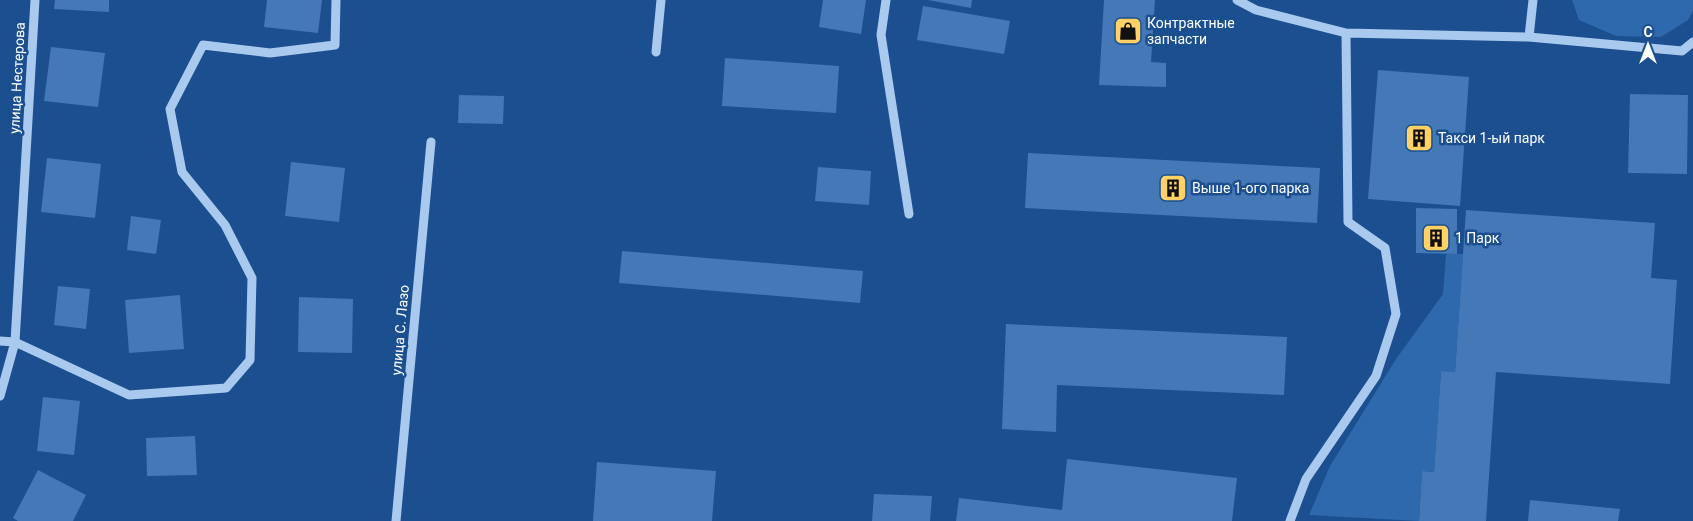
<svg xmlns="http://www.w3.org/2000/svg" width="1693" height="521" viewBox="0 0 1693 521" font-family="Roboto,sans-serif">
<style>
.green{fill:#2e69ad}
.building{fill:#4478b7}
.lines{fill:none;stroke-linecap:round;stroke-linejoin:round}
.minor{stroke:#a9c9ee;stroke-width:9}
.labels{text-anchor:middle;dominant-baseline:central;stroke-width:5;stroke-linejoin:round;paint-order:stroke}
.poi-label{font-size:14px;fill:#fff;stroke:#1b4f8f;text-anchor:start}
.street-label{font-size:14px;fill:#fff;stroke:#1b4f8f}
</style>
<rect width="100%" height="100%" fill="#1b4f8f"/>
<path class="green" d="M1572 0H1693V10L1688 20 1661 37 1616 36 1579 20Z
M1446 254H1463L1455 372 1441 371 1434 472 1422 471 1419 521 1309 515 1330 466 1396 359 1443 294Z"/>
<path class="building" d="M55 0H109V12L54 9Z
M267 0H322L318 33 264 27Z
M823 0H866L861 34 819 27Z
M928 0H972L971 8Z
M1104 0H1155L1151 62 1166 63V87L1099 85Z
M923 6 1010 21 1004 54 917 40Z
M51 47 105 53 98 107 44 101Z
M725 58 839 66 836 113 722 106Z
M1378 70 1469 77 1460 206 1368 199Z
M1630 94 1688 95 1687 174 1628 173Z
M459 95 504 96 503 124 458 123Z
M1028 153 1320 168 1317 223 1025 208Z
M47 158 101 164 95 218 41 212Z
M291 162 345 168 339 222 285 216Z
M818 167 871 171 869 205 815 201Z
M1416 208 1457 209V254L1416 253Z
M1466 210 1655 223 1651 278 1677 280 1670 384 1496 372 1486 521H1419L1422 471 1434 472 1441 371 1455 372Z
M131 216 161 220 156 254 127 250Z
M622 251 863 271 860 303 619 283Z
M58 286 90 289 86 329 54 325Z
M180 295 184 349 129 353 125 300Z
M299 297 353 299 352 353 298 352Z
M1006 324 1287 337 1284 395 1057 385 1056 432 1002 429Z
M43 397 80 401 74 455 37 451Z
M195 436 197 475 147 476 146 438Z
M1067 459 1237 478 1232 521H956L959 498 1062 510Z
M597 462 716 471 712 521H593Z
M38 470 86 495 73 521H18L13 518Z
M874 494 932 496 930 521H872Z
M1530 500 1620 509 1618 521H1528Z"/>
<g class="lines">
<path class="minor" d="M886 0 881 35 909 214
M1237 0 1256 10 1346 33
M1529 37 1682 51 1693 42
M656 52 661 0
M0 341 15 342 129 395 226 388 250 360 252 278 225 225 182 172 170 109 203 45 270 53 335 45 336 0
M0 396 15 342 35 0
M396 521 431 142
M1290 521 1306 479 1376 376 1396 314 1385 248 1348 222 1346 33 1529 37 1533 0"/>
</g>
<defs>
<g id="shop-square" transform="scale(1.4375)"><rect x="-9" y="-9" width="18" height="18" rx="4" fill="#ffd166" stroke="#1b4f8f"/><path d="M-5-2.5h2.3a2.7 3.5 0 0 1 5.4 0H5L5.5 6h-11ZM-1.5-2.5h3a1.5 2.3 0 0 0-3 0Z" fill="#111"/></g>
<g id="building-square" transform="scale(1.4375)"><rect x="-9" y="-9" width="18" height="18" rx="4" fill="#ffd166" stroke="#1b4f8f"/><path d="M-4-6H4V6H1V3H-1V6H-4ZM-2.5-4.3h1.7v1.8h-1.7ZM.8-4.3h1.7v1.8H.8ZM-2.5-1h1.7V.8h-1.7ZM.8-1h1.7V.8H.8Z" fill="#111"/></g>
</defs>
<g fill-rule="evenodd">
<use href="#shop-square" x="1128" y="31"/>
<use href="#building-square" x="1419" y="138"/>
<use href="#building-square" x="1173" y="188"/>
<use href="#building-square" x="1436" y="238"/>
</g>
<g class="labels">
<g class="poi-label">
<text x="1147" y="23">Контрактные<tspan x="1147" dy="16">запчасти</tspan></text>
<text x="1438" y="138">Такси 1-ый парк</text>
<text x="1192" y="188">Выше 1-ого парка</text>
<text x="1455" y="238">1 Парк</text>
</g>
<g class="street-label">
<text transform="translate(17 78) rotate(-87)">улица Нестерова</text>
<text transform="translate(400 330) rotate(-85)">улица С. Лазо</text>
</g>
</g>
<g transform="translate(1648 45)" stroke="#1b4f8f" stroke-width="4" paint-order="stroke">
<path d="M0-4L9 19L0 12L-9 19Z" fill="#ffffff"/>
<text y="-8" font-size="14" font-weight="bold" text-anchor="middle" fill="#ffffff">С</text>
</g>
</svg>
